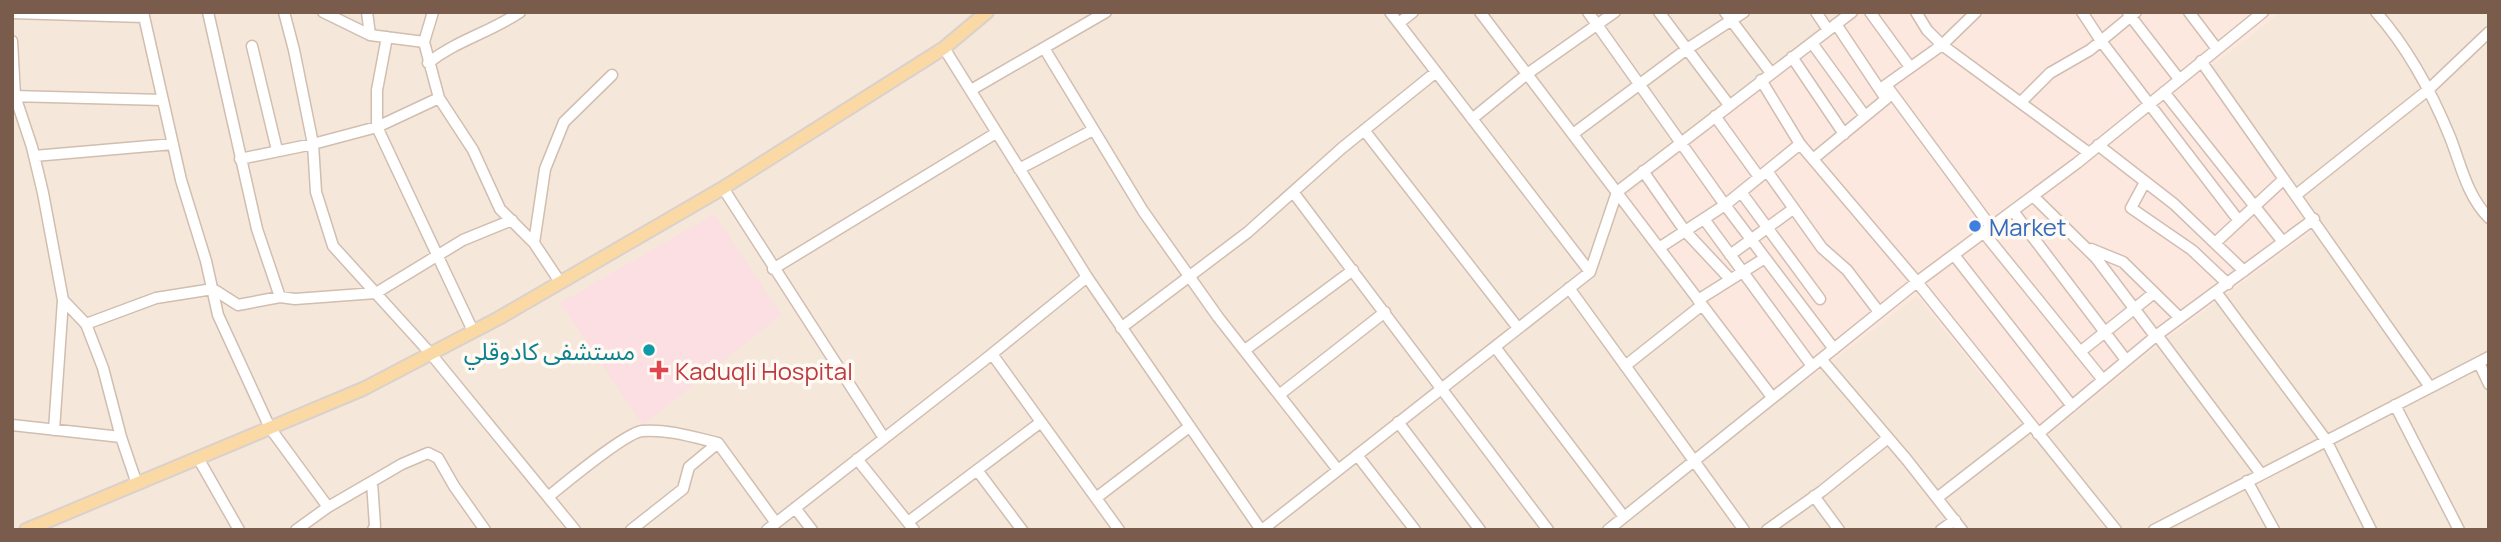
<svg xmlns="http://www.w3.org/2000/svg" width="2501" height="542" viewBox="0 0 2501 542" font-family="Manrope,'Noto Sans Arabic',sans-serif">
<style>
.residential{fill:#f5e8da}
.commercial{fill:#fde8e0}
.medical{fill:#fbdfe3}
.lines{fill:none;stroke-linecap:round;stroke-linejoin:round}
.minor-casing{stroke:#d1beb0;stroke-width:13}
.major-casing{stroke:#dad1cd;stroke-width:16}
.minor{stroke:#fff;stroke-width:10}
.major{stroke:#fbd9a5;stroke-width:12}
.shop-dot{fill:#3f7fe0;stroke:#fffaf3;stroke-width:2.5}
.culture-dot{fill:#0f9aa8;stroke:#fffaf3;stroke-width:2.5}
.health-dot{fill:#e0444e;stroke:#fffaf3;stroke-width:2.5}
.labels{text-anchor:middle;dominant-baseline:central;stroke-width:7;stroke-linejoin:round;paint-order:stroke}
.shop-label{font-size:24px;fill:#366cbe;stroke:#fffaf3;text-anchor:start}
.culture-label{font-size:24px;fill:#0d838f;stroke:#fffaf3;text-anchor:end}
.health-label{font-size:24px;fill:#be3a42;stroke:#fffaf3;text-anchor:start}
</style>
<rect width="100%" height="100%" fill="#fdf6ec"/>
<path class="residential" d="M12 12H2489V530H12Z"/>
<path class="commercial" d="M1864 12H2281L2210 67 2320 219 2308 234 2157 346 2037 444 1917 296 1821 370 1770 406 1618 203 1699 137 1801 57Z"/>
<path class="medical" d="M714 214 781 315 643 425 560 303Z"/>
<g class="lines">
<g class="minor-casing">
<path id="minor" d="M143 12 181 180 206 261 218 315 270 428 328 507 402 464 428 453 438 458 454 486 485 530
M208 12 257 229 280 297
M284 12 294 50 313 144 316 192 333 246 431 354 575 530
M323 12 370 35 424 42
M367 12 370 35
M433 12 424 42 439 98 473 150 500 209 534 243 560 282
M1390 12 1590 272
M1480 12 1772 397
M1588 12 1725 205 1834 349
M1659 12 1729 105
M1725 12 1771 73
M1816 12 1828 30
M1870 12 1910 67
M1916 12 1927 30 1942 45 2089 153
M2082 12 2101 41 2239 221
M2189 12 2217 49
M2376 12C2408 48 2432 93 2450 137 2461 165 2467 196 2489 218
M12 13 144 17
M2128 13 2179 79
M1399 23 1413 12
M387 37 377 90V127L473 331
M12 41 15 96 32 147 43 193 63 300 86 324 103 368 121 437
M1812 43 1865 116
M252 46 277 150
M944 48 1087 277 1261 530
M1044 48 1143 211 1218 317 1338 470
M1792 57 1844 134
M2201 61 2430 387
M428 63C457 40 489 33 520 12
M1761 80 1800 144 1917 282 2116 530
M1886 85 1991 227
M1883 87 1942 45 1976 12
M971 90 1106 12
M2164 92 2283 242
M12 96 163 100
M2021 102 2050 73 2090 50 2136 12
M1715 116 1759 177
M1472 119 1527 74 1615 12
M1364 130 1518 328
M1573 134 1687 49 1744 12
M2098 145 2174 204 2244 271
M34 156 173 144
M240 159 313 144 377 127 439 98
M1813 159 1886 99 1836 24
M1019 169 1093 130
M1643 171 1685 231 1730 279
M1767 171 1822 248 1847 270 1879 312
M2145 182 2131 208 2192 250 2228 284
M723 188 884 438
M1293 192 1548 530
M1741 192 1820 299
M2296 195 2428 90 2489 32
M2033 196 2096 258 2155 336
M2013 211 2126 360
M1704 219 1812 366
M1984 233 2103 380
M534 243 545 169 564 122 612 75
M2215 243 2284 179
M1659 248 1725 205 1800 144
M2091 249 2123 262 2180 318
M1730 255 1793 209
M1954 255 2072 406
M773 269 996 133
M1569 288 1744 530
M2216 292 2326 440 2371 530
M1698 300 1765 258
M86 324 156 298 213 289 238 305 280 297 295 299 376 293 463 240 512 220
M1121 328 1248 232 1342 148 1436 72
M2157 335 2261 474
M1495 347 1624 517
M1245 350 1353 270
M2080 352 2154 293
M992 354 1119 530
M1821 359 1907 460 1962 530
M2479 363 2489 384
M1625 366 1702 305
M1279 395 1385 312
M2395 405 2459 530
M1398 422 1480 530
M12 425 121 437 137 484
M54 430 63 300
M2038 434 2157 335 2314 219
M1357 455 1415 530
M198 458 239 530
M857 459 914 530
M977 470 1022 530
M2247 481 2274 530
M372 482 375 526 373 530
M1814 496 1839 530
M548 497C564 484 625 433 642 431 668 429 693 437 718 443L776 523
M1096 498 1189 427
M1937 498 2031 425
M795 508 812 530
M908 522 1041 422
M296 530 328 507
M631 530 683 489 689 467 718 443
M767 530 982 362 1087 277
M1262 530 1590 272 1617 192 1852 12
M1608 530 1917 282 2077 163 2263 12
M1767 530 1822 491 1888 438
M1941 530 1955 520
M2154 530 2489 357"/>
</g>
<g class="major-casing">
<path id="major" d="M26 530 363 389 499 318 723 188 944 48 987 12"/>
</g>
<use href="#minor" class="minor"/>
<use href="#major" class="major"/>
</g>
<circle class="shop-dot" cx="1975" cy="226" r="7"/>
<circle class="culture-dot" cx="649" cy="350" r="7"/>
<path class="health-dot" d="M655.5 359.5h7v7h7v7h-7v7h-7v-7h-7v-7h7z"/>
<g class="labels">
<g class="shop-label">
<text x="1989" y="226">Market</text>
</g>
<g class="culture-label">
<text x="635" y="350">مستشفى كادوقلي</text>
</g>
<g class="health-label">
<text x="675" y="370">Kaduqli Hospital</text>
</g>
</g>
<rect width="2501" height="542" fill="none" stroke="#7a5c4d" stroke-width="28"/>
</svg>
